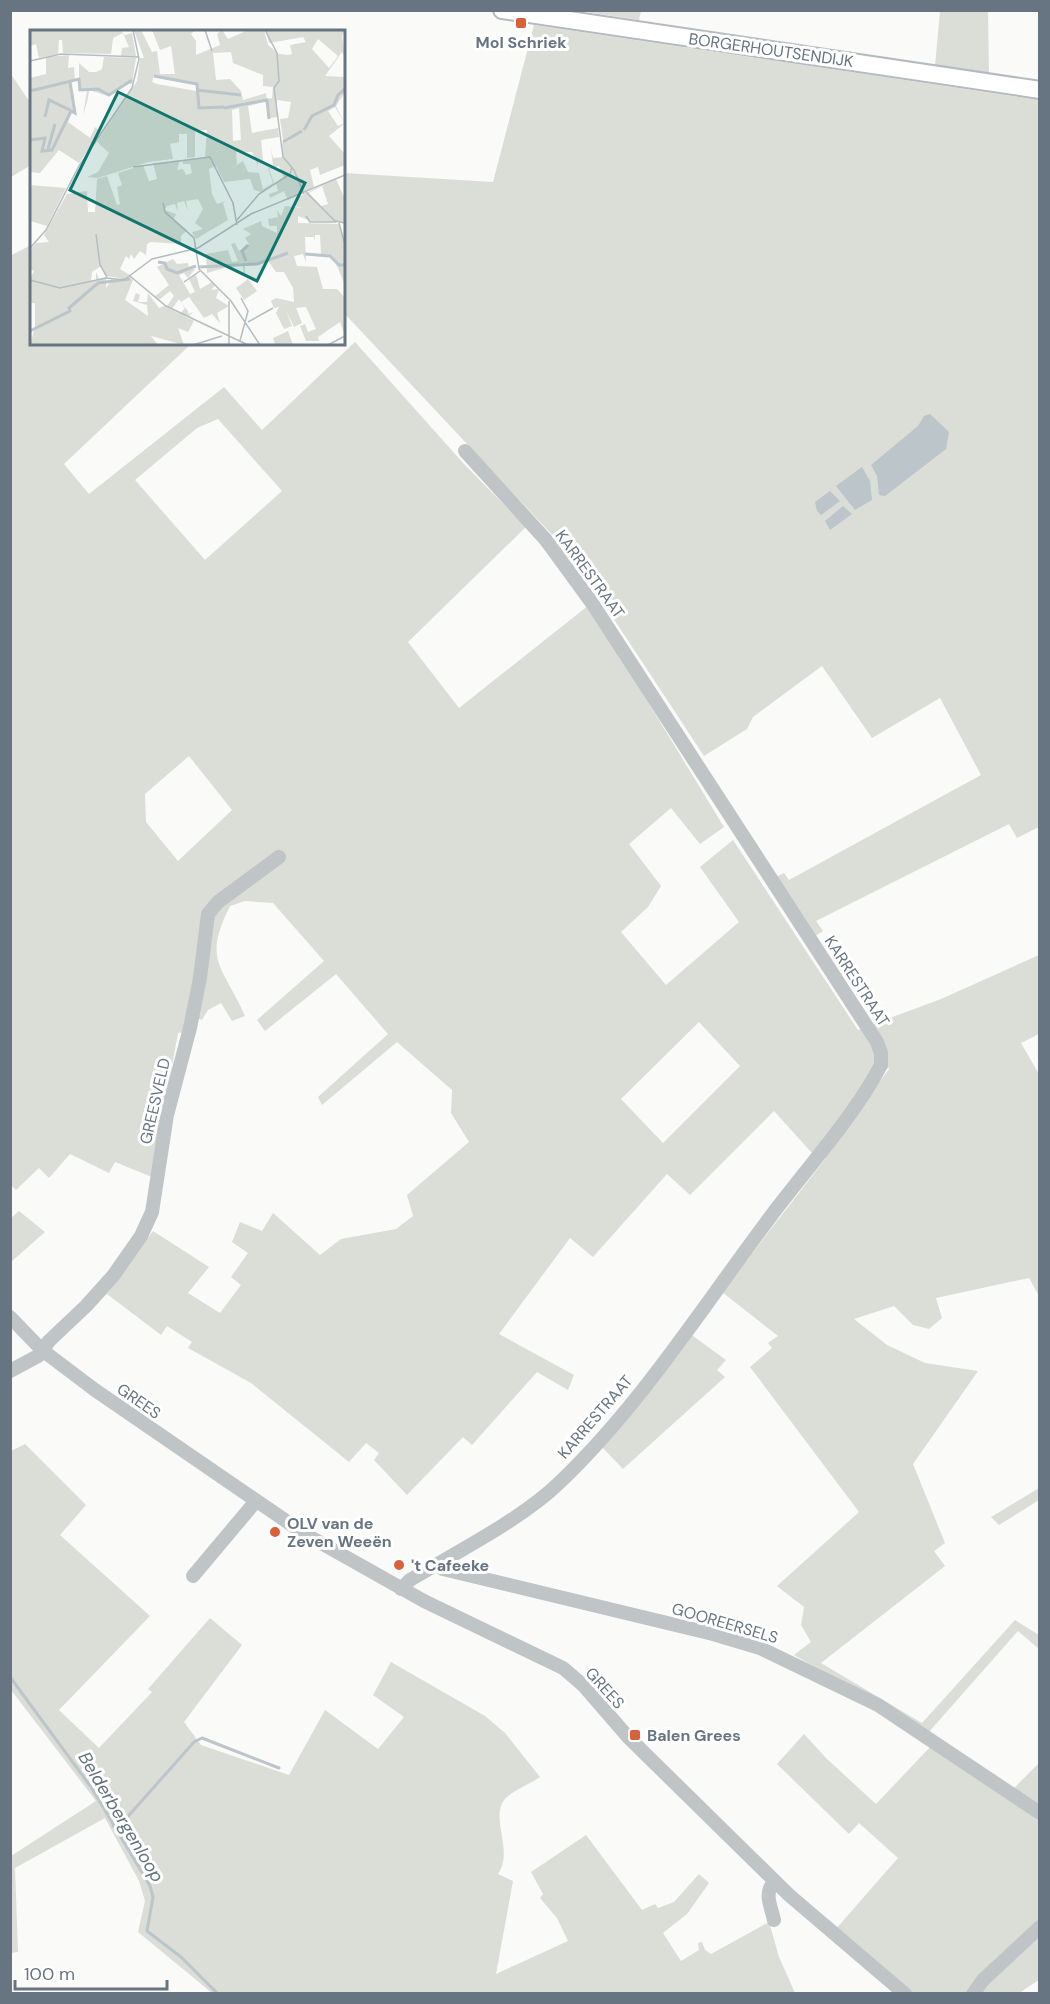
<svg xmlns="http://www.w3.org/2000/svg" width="1050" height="2004" viewBox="0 0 1050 2004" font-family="'DM Sans',sans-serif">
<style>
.green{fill:#daded7;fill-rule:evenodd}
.water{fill:#bbc5ca}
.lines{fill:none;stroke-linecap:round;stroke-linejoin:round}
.stream{stroke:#bbc5ca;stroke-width:3}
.major-casing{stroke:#b5babe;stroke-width:20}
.minor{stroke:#bfc4c7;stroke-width:14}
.major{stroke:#fff;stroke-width:16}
.poi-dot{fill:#d96039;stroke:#fff;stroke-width:2}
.labels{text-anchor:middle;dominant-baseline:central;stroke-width:6;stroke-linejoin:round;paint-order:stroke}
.poi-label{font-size:16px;font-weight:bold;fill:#667581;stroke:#fff;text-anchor:start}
.street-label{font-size:16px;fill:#667581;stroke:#fff}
.water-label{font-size:18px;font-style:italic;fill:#61737b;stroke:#fff}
.inset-river{fill:none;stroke:#bbc5ca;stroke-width:3}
.inset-road{fill:none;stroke:#b6bdc1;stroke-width:1.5}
.view{fill:#0f766e;fill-opacity:0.15;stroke:#0f766e;stroke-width:3}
.inset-edge{fill:none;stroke:#667581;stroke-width:3}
</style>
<rect width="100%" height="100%" fill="#fafaf8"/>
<path class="green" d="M580 11H641L639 20Z
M940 11H988L989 75 935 66Z
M534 25 1039 100V827L1017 838 1009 824 816 921 823 931 814 937 776 877 784 873 789 880 981 775 940 698 872 738 822 666 753 717 747 729 704 756 573 557 344 313V173L493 182Z
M11 74 31 104V165L11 177Z
M31 245 32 344H191L64 464 89 494 224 387 262 430 355 342 464 464 526 527 408 642 459 708 589 605 724 827 700 844 671 808 629 844 661 886 648 907 621 932 666 985 739 922 700 867 733 840 858 1030 941 999 1039 955V1034L1021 1043 1039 1074V1296L1029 1278 936 1298 942 1318 929 1329 913 1325 894 1306 854 1319 887 1345 925 1363 978 1371 913 1464 945 1543 934 1551 945 1566 821 1663 922 1723 1015 1620 1039 1635V1649L1018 1631 928 1733 794 1655 811 1642 801 1625 804 1607 777 1586 859 1512 750 1367 772 1348 768 1343 778 1336 722 1292 826 1158 811 1152 774 1111 690 1195 667 1174 593 1257 570 1238 499 1334 574 1375 568 1390 537 1372 472 1445 463 1437 407 1495 374 1460 379 1453 366 1443 349 1462 251 1383 188 1348 192 1342 167 1326 161 1335 107 1294 153 1231 209 1267 188 1293 220 1313 241 1285 231 1277 248 1253 232 1242 240 1222 262 1231 273 1213 320 1255 341 1239 396 1229 413 1216 407 1195 469 1142 451 1113 452 1090 397 1042 322 1105 318 1097 388 1034 336 974 265 1031 257 1020 324 961 273 903 245 901 230 906C202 961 223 966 245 1016L232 1021 221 1003 208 1010 202 1020 191 1016 185 1018 184 1032 178 1033 152 1177 115 1162 109 1173 70 1154 49 1178 39 1168 16 1190 11 1185 10 256ZM218 419 282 491 205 560 135 480 197 428ZM189 756 232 810 178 861 146 822 145 794ZM699 1022 740 1066 663 1143 621 1099ZM889 1068V1069L839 1135 873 1071Z
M19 1211 45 1232 11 1262V1218Z
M689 1333 726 1360 717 1370 725 1377 623 1469 601 1446Z
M25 1444 86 1505 60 1535 150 1616 59 1710 99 1748 152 1692 148 1689 210 1618 242 1645 184 1722 201 1745 289 1775 325 1710 378 1749 404 1717 373 1695 391 1662 485 1716 505 1733 540 1777C530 1784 516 1789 507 1797 487 1815 515 1849 498 1874L513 1881 496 1974 568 1941 557 1918 540 1898 543 1894 531 1872 586 1835 642 1910 655 1904 658 1908 674 1902 699 1874 709 1883 687 1914 663 1933 681 1961 699 1950 698 1943 702 1942 705 1950 711 1954 769 1922 779 1957 795 1993H212L138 1932 145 1901 139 1881 105 1818 15 1868 18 1952 11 1953V1856L96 1801 11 1690V1451Z
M1039 1488V1500L999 1525 991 1517Z
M804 1734 827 1759 876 1804 932 1745 1039 1818V1922L982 1975 966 1993H909L835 1930 898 1858 859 1823 849 1834 777 1764Z
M1039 1763V1809L1011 1791Z
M1039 1931V1980L1019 1993 978 1994Z"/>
<path class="water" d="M930 414 949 432 946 449 885 496 879 495 877 476 871 465 918 426 924 416Z
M862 467 870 481 872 500 855 510 836 486Z
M830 491 840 501 821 515 817 511 815 502Z
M843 506 852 514 830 530 825 521Z"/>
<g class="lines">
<path class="stream" d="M10 1677 91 1787 150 1886 153 1897 147 1931 181 1957 218 1994
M113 1826 123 1822 194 1742 202 1738 279 1768"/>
<g class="major-casing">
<path id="major" d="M502 10 1040 90"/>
</g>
<path class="minor" d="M10 1317 42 1350 95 1390 305 1534 424 1601 563 1668 583 1685 628 1737 789 1895 905 1994
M10 1371 38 1356 49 1341 86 1306 113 1276 141 1236 152 1212 167 1115 190 1028 200 978 208 914 218 902 279 857
M437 1564 443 1569 713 1634 760 1648 878 1705 1040 1813
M193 1576 256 1501
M401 1589 410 1580C455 1553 522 1519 559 1483 641 1405 703 1306 771 1216 807 1168 853 1118 881 1065V1053L877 1042 592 603 546 540 465 451
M774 1920C771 1906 763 1893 775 1881
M973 1994 983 1980 1040 1927"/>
<use href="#major" class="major"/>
</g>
<g class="poi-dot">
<rect x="515" y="17" width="12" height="12" rx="3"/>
<circle cx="275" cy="1532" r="6"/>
<circle cx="399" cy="1565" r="6"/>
<rect x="629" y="1729" width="12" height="12" rx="3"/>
</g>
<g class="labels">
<g class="poi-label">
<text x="521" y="42" text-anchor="middle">Mol Schriek</text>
<text x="287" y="1523">OLV van de<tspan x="287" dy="18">Zeven Weeën</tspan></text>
<text x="411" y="1565">'t Cafeeke</text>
<text x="647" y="1735">Balen Grees</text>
</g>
<g class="street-label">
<text transform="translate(771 50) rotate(8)">BORGERHOUTSENDIJK</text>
<text transform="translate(590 574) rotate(54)">KARRESTRAAT</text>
<text transform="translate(857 981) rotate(57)">KARRESTRAAT</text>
<text transform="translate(155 1101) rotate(-77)">GREESVELD</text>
<text transform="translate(139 1401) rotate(35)">GREES</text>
<text transform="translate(595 1417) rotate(-49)">KARRESTRAAT</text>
<text transform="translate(725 1623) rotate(16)">GOOREERSELS</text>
<text transform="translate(605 1688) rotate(48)">GREES</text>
</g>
<g class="water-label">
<text transform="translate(121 1817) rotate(59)">Belderbergenloop</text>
</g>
</g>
<g transform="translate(30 30)">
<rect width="315" height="315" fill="#fafaf8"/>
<path d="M0 0H90L95 5 102 3 106 26H91L92 18 99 17 93 3 83 8 81 24 33 23 32 10H29L28 24 9 28 6 14 0 16ZM104 0H111L122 22 127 21 130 44H145L141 16 130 20 122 0H165L161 4 166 11V25L190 15 187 4 192 0 198 9 218 0H234L238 15 249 24 258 25 262 24 260 15 276 12 273 7 239 13 236 0H315L312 6 315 28 312 22 295 46 315 47V62L306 76 314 92 305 77 298 81 308 96 315 93 299 106 315 124V135L290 145 288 137 280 140 284 157 258 170 254 161 240 168 239 164 248 161 246 153 254 148 249 136 239 139 244 153 231 162 224 160 220 149 194 152 186 136 179 139 182 164 187 174 196 171 193 173 198 190 166 209 162 202 173 199 165 193 173 179 168 169 156 171 158 181 154 171 147 173 148 182 145 174 137 176 135 180 146 184 144 189 157 200 151 206V214L121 212 117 214 116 225 110 221 104 229 101 224 99 229 96 226 90 239 100 245 96 249 76 246 71 236 62 242 61 250H66V242L69 249 76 247V258L82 250 93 251 100 247 103 250 95 270 118 286 117 275 103 271 106 263 110 265 108 272H117L118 263 129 278 134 276 164 291 158 302 148 298 154 315 121 306 128 315H0L5 297V273H0V248L4 241 0 239V220L6 213 19 212 14 205 37 164 57 161 58 182H65L67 149 77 146 87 175 90 174 87 157 92 155 88 143 113 135 119 151 127 149 123 133 150 130 147 140 153 139 156 145 162 143 160 134H153L152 130 175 127 177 100H165V127L157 128V104H149V112L140 114 143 129 118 132 68 148 57 147 68 142 79 123 67 112 107 51 110 28H114ZM288 9 308 26 299 38 282 19ZM201 22 203 33 233 45V56L243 57 242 68 238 69 240 88 247 87V70L261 72 258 88 250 89 253 110H261L252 113 253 127 243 128 241 118 243 136 238 139 243 153 233 159 229 143 218 142 213 131 202 138 207 134 206 122H222L228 136V131L233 130 231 110 249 107 248 98 222 103 218 76 237 71 236 63 213 70 211 61 200 49 186 50 183 23ZM124 46 166 54V61L127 54 122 52ZM209 78 211 110 203 111 202 80ZM39 25 38 38 44 37 45 50 49 48V33L59 42H66L72 39 74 27 106 28 102 54H93L78 66 59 60 58 68 53 86 57 60H50L49 50 41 52 46 83 42 82 38 92 60 108 65 97 71 102 49 133 29 120 10 143 0 142V48L16 44V27ZM306 149 315 169V192L281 191 268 186V193L309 194 315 218V255L304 229 291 224 290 205H285V212L284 207H275L276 232 273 224 264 226 267 236 287 237 293 259H307L315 268V305L310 292 288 307 289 311H276L270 296 275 294 278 302 286 299 276 277 266 278 272 293 264 297 256 281 262 296 254 299 246 283 249 277 244 278 241 271 246 268 264 272 263 258 254 242H246L238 231 227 235 215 233V244L223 249 214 245 212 233 177 243 176 224 198 220 202 232 208 231 201 214 205 213 209 221 219 214 215 208 221 204 213 199 231 191 232 196 247 203V196H239L238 189 248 187 247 180 251 186 255 176 274 178 264 176 266 168ZM292 156 298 174 291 176 279 163ZM0 155 36 158 17 196 0 191ZM143 229 147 234 158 233 159 239H165L158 248 154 243 149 245 160 264 165 262 159 249 166 244 170 259 182 252 185 256 181 260 189 259 186 268 199 276 187 283 190 293 182 284 174 288 159 267 151 272 158 281V284L163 282 158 287 150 284 155 278 149 269 142 279 137 276 144 266 140 261 129 270 124 267 139 255 127 237ZM218 249 227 261 214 270 206 258ZM258 301 263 315 245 314 243 308Z" fill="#daded7" fill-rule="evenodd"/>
<path class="inset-river" d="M124 46 167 54 169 78 194 77M167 60 211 65M0 61 49 49 50 60 68 59 79 65 102 50M194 78 237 70 239 89M15 87 19 70 40 80M274 100 282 86 304 75 308 65 315 59M0 110 15 108 12 121 22 120 41 81 45 83 40 52M253 112 272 101M18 119 25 94M275 224 300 226 309 235H315M216 231 212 221 218 215M128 232 135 233 137 239 147 243 166 236M169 237 227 234 258 223M0 301 40 281 39 278 68 253 100 249"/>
<path class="inset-road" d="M175 0 182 21M235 0 247 23 249 51 244 58 253 127 264 140 274 164M0 31 31 24 109 27M103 137 180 127 203 173 207 195M276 162 305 191 315 193M133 173 135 182 164 208 169 239 201 271 230 315M276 186 280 192H306M207 190 229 164 260 144 262 137M309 193 315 215M66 204 70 235 77 247M0 218 16 200 49 136 102 58 109 29 103 0M100 246 136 276 218 315M0 250 30 258 76 248 94 250 122 229 168 218 221 184 315 145M154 252 170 241M199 271V315M218 292 243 278M210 311 218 281 211 268M163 315 192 306M298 315 315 306"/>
<path class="view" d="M88 62 275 153 227 251 40 160Z"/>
<rect width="315" height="315" class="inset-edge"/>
</g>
<rect width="1050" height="2004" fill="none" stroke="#667581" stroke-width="24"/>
<path d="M15 1980v9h152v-9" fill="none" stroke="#667581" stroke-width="3"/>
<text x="24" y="1980" font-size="18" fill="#667581" stroke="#ffffff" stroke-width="4.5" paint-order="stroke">100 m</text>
</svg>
